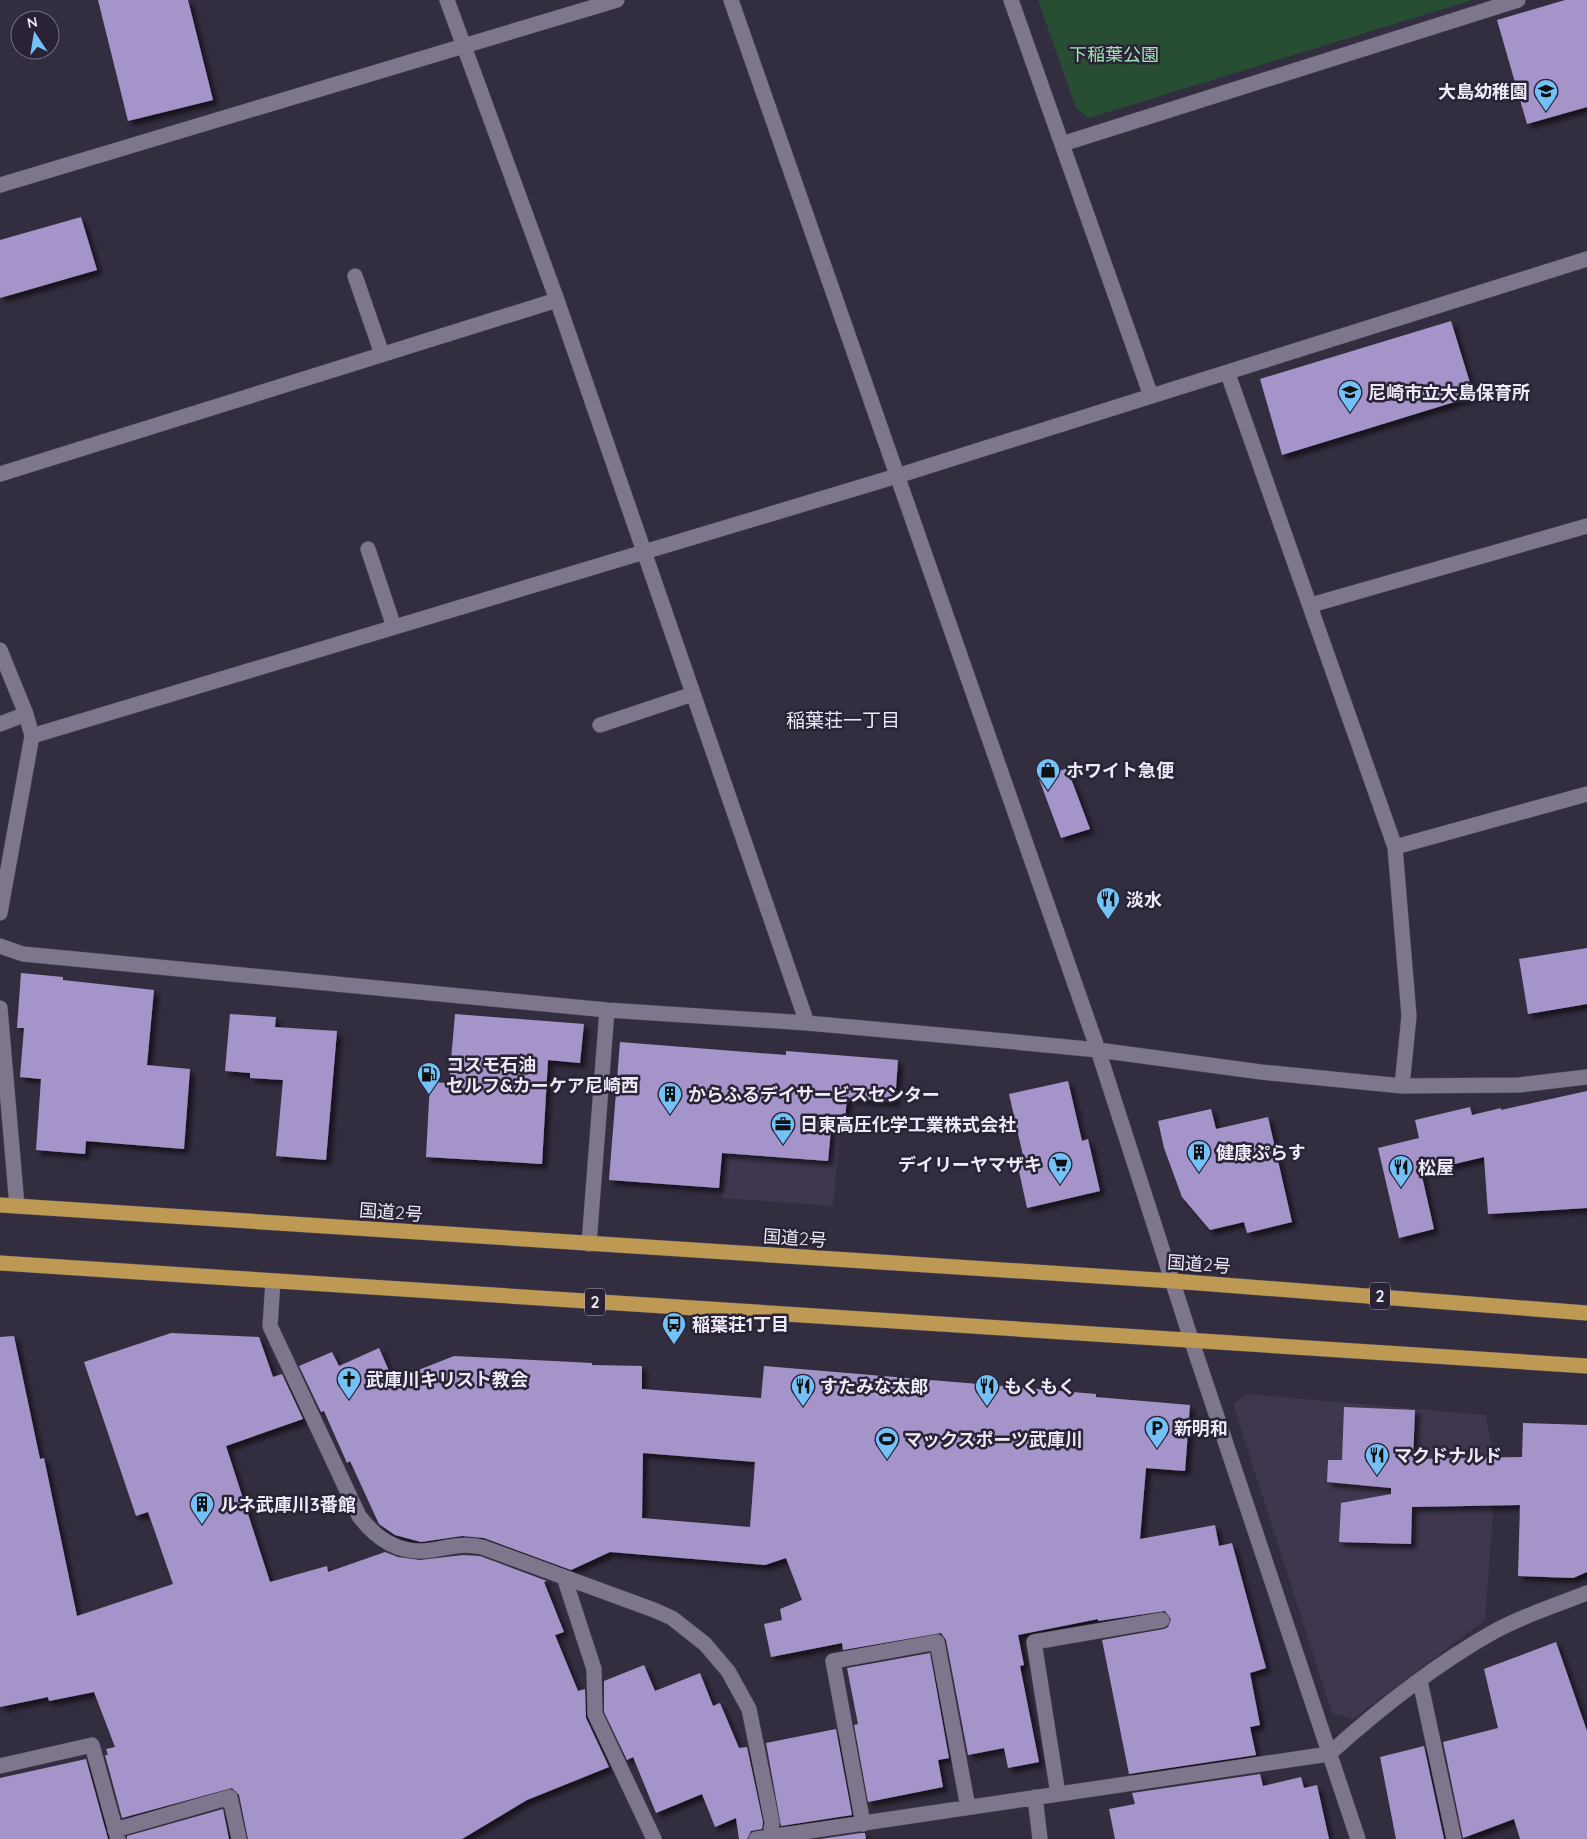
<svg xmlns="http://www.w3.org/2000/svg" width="1587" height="1839" viewBox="0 0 1587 1839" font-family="Quicksand,'Noto Sans JP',sans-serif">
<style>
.built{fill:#3f374f}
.green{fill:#274e33}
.building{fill:#a594c9;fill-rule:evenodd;filter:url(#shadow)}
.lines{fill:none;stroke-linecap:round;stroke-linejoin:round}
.minor-casing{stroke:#4d4858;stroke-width:16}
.highway-casing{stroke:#4d4858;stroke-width:16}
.minor{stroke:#7d768d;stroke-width:15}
.highway{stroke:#bd9953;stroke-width:15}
.labels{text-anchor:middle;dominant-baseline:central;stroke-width:5;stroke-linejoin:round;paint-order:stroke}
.shield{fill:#292335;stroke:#b2aebd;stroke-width:1}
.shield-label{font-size:16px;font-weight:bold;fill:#edeaf7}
.park-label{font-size:18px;fill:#9be7af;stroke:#292335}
.poi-label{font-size:18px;font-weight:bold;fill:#edeaf7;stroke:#292335;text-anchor:start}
.street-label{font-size:18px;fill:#edeaf7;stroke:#292335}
.neighbourhood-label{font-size:19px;fill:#edeaf7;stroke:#292335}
</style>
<defs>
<filter id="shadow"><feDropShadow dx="4.5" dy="4.5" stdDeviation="2.5" flood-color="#0009"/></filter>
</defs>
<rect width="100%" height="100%" fill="#332d40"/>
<path class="built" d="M729 1113 841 1122 833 1206 722 1198Z
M1247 1394 1486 1415 1492 1453 1493 1514 1485 1620 1353 1719 1332 1713 1233 1404Z"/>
<path class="green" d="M1038 0H1472L1089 118 1076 108Z"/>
<path class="building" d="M98 0H188L213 100 128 121Z
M1565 0H1587V107L1527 124 1497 20Z
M81 217 97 270 0 298V240Z
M1451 321 1474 396 1282 455 1260 379Z
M1067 768 1090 829 1061 838 1039 779Z
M1587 948V1004L1528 1014 1519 959Z
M21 973 63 977V980L154 990 147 1065 190 1069 184 1149 86 1141 85 1154 36 1150 41 1079 20 1077 24 1028H17Z
M230 1014 276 1017 275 1027 337 1031 326 1160 276 1156 283 1080 250 1078V1073L225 1071Z
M455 1014 584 1024 580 1063 548 1060 542 1164 426 1157 430 1082 449 1083Z
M620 1042 786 1055V1051L898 1060 895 1102 847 1098 845 1119 832 1118 828 1161 722 1153 719 1188 609 1180Z
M1068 1081 1082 1141 1088 1139 1100 1191 1027 1208 1017 1162 1024 1160 1009 1094Z
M1587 1091V1208L1488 1214 1484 1157 1421 1172 1434 1229 1399 1238 1378 1148 1419 1138 1415 1120 1470 1107 1472 1115 1501 1108V1110Z
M1211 1109 1216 1129 1268 1117 1292 1222 1247 1233 1244 1222 1210 1230 1182 1197 1164 1148 1158 1121Z
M171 1333 259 1337 273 1377 282 1374 303 1419 226 1446 270 1582 327 1566 328 1572 385 1552 398 1557 420 1560 463 1555 480 1556 547 1581 544 1582 564 1632 555 1635 578 1691 585 1689 586 1718 609 1767 527 1800 462 1839H248L239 1795 232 1788 122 1818 105 1755H108L106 1749 115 1747 94 1692 49 1701 48 1697 0 1707V1337L14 1336 40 1459 44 1458 77 1616 173 1584 148 1512 136 1516 84 1362Z
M379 1348 393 1380 454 1356 592 1363V1365L642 1366V1389L761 1398 764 1366 1096 1394V1397L1190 1405 1185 1471 1146 1468 1140 1539 1215 1525 1219 1546 1232 1543 1266 1668 1250 1673 1260 1725 1250 1727 1256 1755 1129 1774 1102 1640 1164 1629 1168 1627 1171 1619 1165 1611 1098 1621V1619L1018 1635 1024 1665 1020 1666 1039 1762 1008 1768 1004 1748 968 1755 946 1640 941 1633 843 1650 842 1643 771 1657 764 1624 782 1620 780 1609 802 1600 786 1558 765 1565 610 1552 571 1570 484 1538 462 1536 421 1542 395 1535 379 1524 350 1461 347 1463 324 1411 321 1412 299 1366 332 1352 339 1366ZM643 1453 755 1462 750 1527 642 1518Z
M1344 1407 1415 1410 1413 1459 1522 1457 1523 1423 1587 1425V1572L1573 1578 1518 1576 1520 1505 1412 1507 1411 1544 1339 1542 1341 1503 1391 1494V1488L1327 1482 1328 1460H1342Z
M1556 1642 1587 1731V1839H1520L1514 1819 1463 1838 1443 1742 1498 1728 1484 1669Z
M930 1653 949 1758 938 1760 943 1787 868 1802 854 1725 858 1724 847 1668Z
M644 1665 655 1691 700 1673 713 1706 720 1703 739 1748 747 1747 763 1822 762 1829 751 1831 747 1839H739L736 1818 715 1827 702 1794 656 1813 633 1757 627 1760 604 1712V1681Z
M836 1729 852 1815 781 1826 766 1743Z
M1424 1746 1444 1839H1396L1380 1757Z
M86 1759 108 1839H0V1778Z
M1260 1774 1263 1786 1301 1777 1304 1788 1317 1785 1329 1839H1115L1109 1809 1135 1804 1132 1793Z
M223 1809 229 1839H127V1836Z
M861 1833H865L866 1839H820Z"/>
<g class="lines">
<g class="minor-casing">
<path id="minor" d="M447 0 557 300 807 1023
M731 0 1098 1050 1191 1339 1358 1839
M1011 0 1151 396
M1062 144 1518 0
M0 185 617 0
M355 276 382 354
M1228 374 1395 847 1409 1016 1402 1086
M0 474 557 300
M368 549 394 627
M1311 605 1587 526
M0 650 26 714 32 736 0 913
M0 724 26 714
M600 725 693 694
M32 736 897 476 1587 259
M1395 847 1587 794
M0 946 23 954 607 1010 807 1023 973 1038 1098 1050 1261 1072 1402 1086 1519 1085 1587 1077
M0 1008 17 1206
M589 1244 607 1010
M273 1281 270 1326 359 1516C377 1540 401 1555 432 1550 450 1547 463 1543 482 1547L654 1610 672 1618 705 1644 728 1671 749 1709 772 1822 770 1839
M564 1577 594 1669 595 1714 654 1839
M1420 1681 1454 1839
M0 1766 92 1745 118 1839
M1058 1794 1034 1642 1162 1620
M1035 1797 1040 1839
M863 1824 833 1661 937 1642 968 1807
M115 1830 230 1797 239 1839
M756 1839 1329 1754C1380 1708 1436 1664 1495 1631 1524 1615 1557 1605 1587 1593"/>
</g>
<g class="highway-casing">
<path id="highway" d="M0 1205 1173 1281 1587 1313
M0 1263 1587 1366"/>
</g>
<use href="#minor" class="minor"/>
<use href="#highway" class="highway"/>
</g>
<defs>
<g id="school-pin" transform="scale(1.25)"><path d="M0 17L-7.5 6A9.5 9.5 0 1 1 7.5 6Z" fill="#73c1f6" stroke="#292335"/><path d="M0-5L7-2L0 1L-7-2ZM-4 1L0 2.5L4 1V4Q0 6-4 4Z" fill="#111"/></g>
<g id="shop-pin" transform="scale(1.25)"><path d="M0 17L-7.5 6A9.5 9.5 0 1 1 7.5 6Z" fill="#73c1f6" stroke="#292335"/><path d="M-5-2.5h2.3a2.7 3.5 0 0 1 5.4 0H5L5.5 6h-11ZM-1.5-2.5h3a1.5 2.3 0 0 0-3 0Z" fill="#111"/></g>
<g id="restaurant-pin" transform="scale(1.25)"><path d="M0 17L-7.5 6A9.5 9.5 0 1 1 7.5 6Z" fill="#73c1f6" stroke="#292335"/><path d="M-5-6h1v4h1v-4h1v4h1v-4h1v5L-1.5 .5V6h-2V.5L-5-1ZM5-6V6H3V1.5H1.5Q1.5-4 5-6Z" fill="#111"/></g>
<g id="fuel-pin" transform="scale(1.25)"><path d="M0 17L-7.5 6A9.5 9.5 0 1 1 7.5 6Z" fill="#73c1f6" stroke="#292335"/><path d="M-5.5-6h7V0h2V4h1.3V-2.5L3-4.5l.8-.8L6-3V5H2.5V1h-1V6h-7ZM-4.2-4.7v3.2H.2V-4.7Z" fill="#111"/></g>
<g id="building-pin" transform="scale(1.25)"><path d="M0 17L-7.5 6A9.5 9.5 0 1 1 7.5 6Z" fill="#73c1f6" stroke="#292335"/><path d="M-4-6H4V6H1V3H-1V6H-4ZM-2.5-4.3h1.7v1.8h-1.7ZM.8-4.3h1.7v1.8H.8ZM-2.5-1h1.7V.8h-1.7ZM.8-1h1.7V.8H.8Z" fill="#111"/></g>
<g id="office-pin" transform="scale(1.25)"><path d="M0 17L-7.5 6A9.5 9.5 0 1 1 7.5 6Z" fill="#73c1f6" stroke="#292335"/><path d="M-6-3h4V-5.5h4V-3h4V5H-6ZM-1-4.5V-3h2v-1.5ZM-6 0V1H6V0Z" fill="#111"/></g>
<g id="supermarket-pin" transform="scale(1.25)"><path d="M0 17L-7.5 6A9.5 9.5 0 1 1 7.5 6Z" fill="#73c1f6" stroke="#292335"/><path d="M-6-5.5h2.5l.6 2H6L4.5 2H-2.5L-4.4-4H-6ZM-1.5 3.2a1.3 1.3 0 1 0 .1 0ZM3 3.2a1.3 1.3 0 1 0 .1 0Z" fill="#111"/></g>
<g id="bus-pin" transform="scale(1.25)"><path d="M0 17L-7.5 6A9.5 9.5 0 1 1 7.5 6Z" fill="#73c1f6" stroke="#292335"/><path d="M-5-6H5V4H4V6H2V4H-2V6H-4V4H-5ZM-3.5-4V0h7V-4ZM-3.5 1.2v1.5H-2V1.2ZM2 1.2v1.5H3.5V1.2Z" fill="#111"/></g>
<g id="church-pin" transform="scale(1.25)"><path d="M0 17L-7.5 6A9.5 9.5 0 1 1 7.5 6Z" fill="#73c1f6" stroke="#292335"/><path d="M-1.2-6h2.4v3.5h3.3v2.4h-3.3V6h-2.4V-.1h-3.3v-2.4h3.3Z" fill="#111"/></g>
<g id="parking-pin" transform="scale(1.25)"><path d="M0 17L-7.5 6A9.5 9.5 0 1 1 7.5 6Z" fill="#73c1f6" stroke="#292335"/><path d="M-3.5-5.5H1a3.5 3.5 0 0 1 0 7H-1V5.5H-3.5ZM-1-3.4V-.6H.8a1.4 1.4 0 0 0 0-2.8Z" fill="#111"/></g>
<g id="stadium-pin" transform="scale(1.25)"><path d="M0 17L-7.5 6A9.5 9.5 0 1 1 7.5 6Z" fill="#73c1f6" stroke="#292335"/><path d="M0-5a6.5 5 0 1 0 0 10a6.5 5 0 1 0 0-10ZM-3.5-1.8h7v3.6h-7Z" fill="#111"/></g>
</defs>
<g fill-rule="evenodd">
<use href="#school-pin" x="1546" y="91"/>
<use href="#school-pin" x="1350" y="392"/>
<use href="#shop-pin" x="1048" y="770"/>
<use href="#restaurant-pin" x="1108" y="899"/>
<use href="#fuel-pin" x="429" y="1074"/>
<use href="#building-pin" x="670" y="1094"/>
<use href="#office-pin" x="783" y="1124"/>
<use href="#building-pin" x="1199" y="1152"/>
<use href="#supermarket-pin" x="1060" y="1164"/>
<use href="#restaurant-pin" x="1401" y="1167"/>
<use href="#bus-pin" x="674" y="1324"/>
<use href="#church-pin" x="349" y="1379"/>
<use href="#restaurant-pin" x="803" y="1386"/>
<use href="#restaurant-pin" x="987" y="1386"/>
<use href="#parking-pin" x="1157" y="1428"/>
<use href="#stadium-pin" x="887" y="1439"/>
<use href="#restaurant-pin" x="1377" y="1455"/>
<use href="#building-pin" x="202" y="1504"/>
</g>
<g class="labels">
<g class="shield">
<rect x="1370" y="1282.5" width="20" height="27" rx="4"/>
<rect x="585" y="1288.5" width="20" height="27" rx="4"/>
</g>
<g class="shield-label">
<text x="1380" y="1296">2</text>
<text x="595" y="1302">2</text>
</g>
<g class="park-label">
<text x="1114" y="54">下稲葉公園</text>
</g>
<g class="poi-label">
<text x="1528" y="91" text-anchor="end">大島幼稚園</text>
<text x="1368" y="392">尼崎市立大島保育所</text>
<text x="1066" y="770">ホワイト急便</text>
<text x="1126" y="899">淡水</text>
<text x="446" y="1064">コスモ石油<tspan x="446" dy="21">セルフ&amp;カーケア尼崎西</tspan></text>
<text x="688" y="1094">からふるデイサービスセンター</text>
<text x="800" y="1124">日東高圧化学工業株式会社</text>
<text x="1216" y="1152">健康ぷらす</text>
<text x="1042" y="1164" text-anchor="end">デイリーヤマザキ</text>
<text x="1418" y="1167">松屋</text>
<text x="692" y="1324">稲葉荘1丁目</text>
<text x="366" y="1379">武庫川キリスト教会</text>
<text x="820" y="1386">すたみな太郎</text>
<text x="1004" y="1386">もくもく</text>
<text x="1174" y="1428">新明和</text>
<text x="904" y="1439">マックスポーツ武庫川</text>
<text x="1394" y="1455">マクドナルド</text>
<text x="220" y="1504">ルネ武庫川3番館</text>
</g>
<g class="street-label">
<text transform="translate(391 1212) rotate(4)">国道2号</text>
<text transform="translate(795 1238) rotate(4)">国道2号</text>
<text transform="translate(1199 1264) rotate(4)">国道2号</text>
</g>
<g class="neighbourhood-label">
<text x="843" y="720">稲葉荘一丁目</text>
</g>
</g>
<g transform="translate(35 35) rotate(348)"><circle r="24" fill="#292335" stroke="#777383"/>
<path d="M0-4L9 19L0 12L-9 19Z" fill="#73c1f6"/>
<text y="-8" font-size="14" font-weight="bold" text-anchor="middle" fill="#edeaf7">N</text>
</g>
</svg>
